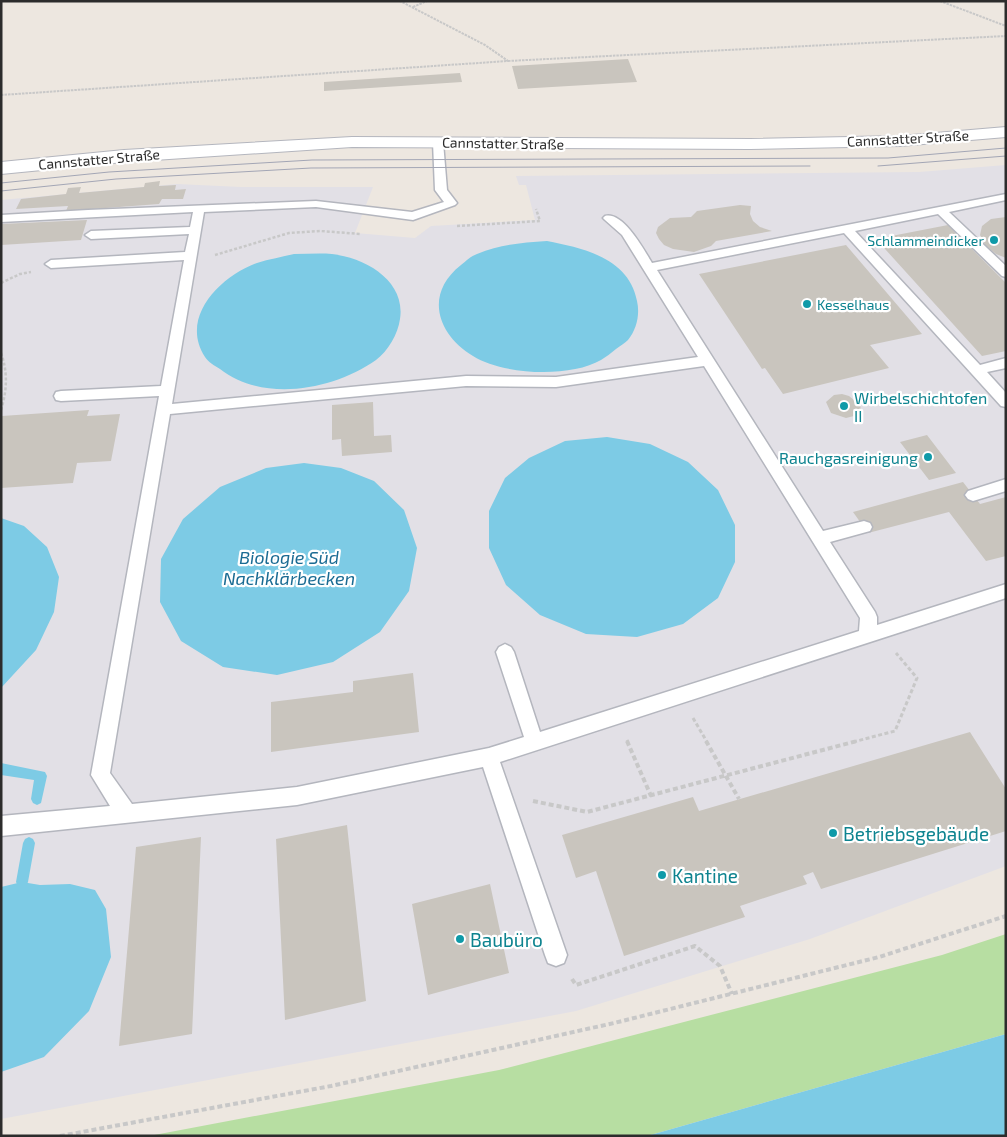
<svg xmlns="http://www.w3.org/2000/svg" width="1007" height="1137" viewBox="0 0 1007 1137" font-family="'Exo 2',sans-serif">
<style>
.industrial{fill:#e2e0e6}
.green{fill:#b7dea2}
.water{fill:#7dcbe5}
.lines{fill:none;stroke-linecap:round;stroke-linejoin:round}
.stream{fill:#7dcbe5;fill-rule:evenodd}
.building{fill:#c9c5be}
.service-casing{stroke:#b4b6be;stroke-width:3}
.secondary-casing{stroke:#b4b6be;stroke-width:2}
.path-far3{stroke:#c8c8c8;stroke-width:2;stroke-dasharray:2.5 1;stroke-linecap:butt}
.path-far2{stroke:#c8c8c8;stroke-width:2.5;stroke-dasharray:3 2;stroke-linecap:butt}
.path-far1{stroke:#c8c8c8;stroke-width:3;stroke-dasharray:4 2.5;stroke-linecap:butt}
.path{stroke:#c8c8c8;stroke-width:4;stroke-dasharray:5 3;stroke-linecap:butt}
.service{fill:#fff;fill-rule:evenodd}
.secondary{fill:#fff;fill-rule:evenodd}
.tram{stroke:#a3a6b5;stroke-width:1}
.culture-dot{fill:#0f9aa8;stroke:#fff;stroke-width:2}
.labels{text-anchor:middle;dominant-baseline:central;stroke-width:4.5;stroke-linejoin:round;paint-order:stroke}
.far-street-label{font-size:14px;fill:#2c2c2c;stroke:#fff}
.far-culture-label{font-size:14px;fill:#0d838f;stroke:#fff;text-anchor:end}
.culture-label{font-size:16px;fill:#0d838f;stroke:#fff;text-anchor:start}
.water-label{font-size:18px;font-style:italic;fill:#1a6b93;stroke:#fff}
.near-culture-label{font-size:19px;fill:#0d838f;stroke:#fff;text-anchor:start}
</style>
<rect width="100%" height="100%" fill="#ede7e0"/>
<path class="industrial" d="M1006 165V866L810 939 576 1011 1 1119V200L177 184 241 187H373L355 233 415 238 431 226 535 220 526 185H519L516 176 919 172Z"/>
<path class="green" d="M1006 934V1034L647 1136H149L499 1070 942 955Z"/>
<path class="water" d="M547 241C583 248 629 258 637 301 640 314 637 329 628 340 625 343 620 346 616 349 611 353 606 357 601 360 570 378 503 375 473 356 437 334 424 294 461 265 466 261 471 256 477 254 501 244 521 243 547 241Z
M294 254C307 254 320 253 332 254 366 258 406 281 400 319 398 334 388 351 376 360 333 390 264 403 220 369 215 366 208 362 205 357 179 317 221 276 257 263 269 259 282 257 294 254Z
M607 437 650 444 688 462 718 490 735 525V562L718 598 683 624 637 637 586 634 540 615 506 585 489 548V511L505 478 529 458 565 441Z
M304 463 341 468 374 481 404 510 417 548 409 591 380 632 333 662 277 675 223 667 181 641 160 602 161 559 183 519 220 487 266 468Z
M1 518 24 526 47 547 59 577 54 612 36 650 1 688Z
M22 882 40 885 70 884 95 890 106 909 111 957 89 1011 44 1057 1 1072V887Z
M1006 1034V1136H647Z"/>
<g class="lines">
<path class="stream" d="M1 763 45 772 47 776 41 803 37 805 33 803 31 799 34 780 1 775Z
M29 837 33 839 35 843 28 882 26 886 22 888 18 886 16 882 23 843 25 839Z"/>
</g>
<path class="building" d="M628 59 637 82 518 89 512 66Z
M460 73 462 82 324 91V82Z
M160 181 159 186 176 185 175 190 186 189 183 199H162L159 204 66 211 68 206 16 209 21 199 66 194 68 188 81 187 79 193 144 187 145 183Z
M740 205 751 206 750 214 753 221 760 227 772 231 716 241 711 246 694 252 673 249 664 245 659 239 656 233 658 227 670 218 691 217 697 211Z
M1006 217V258L996 254 985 245 980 235 982 226 991 219Z
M87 220 81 240 1 245V224Z
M948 225 1006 283V351L982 356 876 239Z
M846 245 922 334 870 345 889 368 783 394 765 368 762 369 699 274Z
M842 394 849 396 860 405 861 410 858 415 846 418 831 413 826 402 834 395Z
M373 402 374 436 391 435 392 452 342 456 341 439 332 440V405Z
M89 410 87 416 120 414 111 461 77 463 73 483 1 488 2 416Z
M927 435 956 473 929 480 900 442Z
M963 482 980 504 1006 497V556L986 561 949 512 868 533 853 512Z
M413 673 419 732 271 752V702L353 692V681Z
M970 732 1006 789V831L821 889 813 872 803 876 807 884 740 906 745 917 624 956 596 871 576 878 562 835 693 797 699 811Z
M347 825 366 1001 285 1020 276 839Z
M201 837 192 1034 119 1046 136 847Z
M490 884 509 973 428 995 412 904Z"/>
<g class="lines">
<g class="service-casing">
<path id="service" d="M438 139 443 142 447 190 457 203 455 205 413 220 316 207 204 212 172 404 466 376 556 377 698 357 622 235 605 220 603 218 605 216C623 211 644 250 652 263L1006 194V200L949 212 1006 266V277L1002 276 938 214 855 231 980 365 1006 358V368L987 372 1006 393V407L1001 406 844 233 657 270 823 531 864 521 870 523 872 527 870 531 830 542 875 612 877 617V625L1006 584V598L500 762 567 955 564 963 556 966 548 963 545 955 483 767 297 805 1 836V816L110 806 91 775 159 396 61 401 56 400 54 396 56 392 61 391 161 386 184 260 51 268 45 264 51 260 185 252 189 234 91 239 85 235 91 231 190 227 193 212 1 222V215L88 210 316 201 412 212 444 202 435 190 433 142ZM704 366 860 618 859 631 540 732 514 652 511 647 505 644 499 647 496 652 524 737 489 748 297 787 132 804 110 773 170 414 466 386 556 387Z
M1006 479V491L973 501 968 499 965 495 968 491Z"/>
</g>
<g class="secondary-casing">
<path id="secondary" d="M1006 127V137L900 146 750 149 352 147 124 162 1 174V162L124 150 352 137 750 139 900 136Z"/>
</g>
<path class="path-far3" d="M940 1 1006 26
M413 7 427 1
M508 61 1006 36
M1 95 508 61 485 45 400 1"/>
<path class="path-far2" d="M457 226 540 221 536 209
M215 255 289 233 320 231 361 234
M1 283 20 274 31 272
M1 353C8 372 7 391 1 410"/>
<path class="path-far1" d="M693 718 707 742
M627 740 628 742
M853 742 895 731 917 678 896 653"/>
<path class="path" d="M627 741 651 796
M706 741 739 799
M533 801 587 812 857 741
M572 979 576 985 695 946 720 966 732 994
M60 1136 331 1086 614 1023 879 957 1006 916"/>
<use href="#service" class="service"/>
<use href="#secondary" class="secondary"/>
<path class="tram" d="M878 166 1006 156
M1 183 109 172 312 160 888 158 1006 148
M1 191 116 179 311 168 810 166"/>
</g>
<g class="culture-dot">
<circle cx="994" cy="240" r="5"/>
<circle cx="807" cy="304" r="5"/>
<circle cx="844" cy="406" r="5"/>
<circle cx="928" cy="457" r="5"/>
<circle cx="833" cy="833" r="5"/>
<circle cx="662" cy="875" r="5"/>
<circle cx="460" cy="939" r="5"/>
</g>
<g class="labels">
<g class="far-street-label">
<text transform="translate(908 138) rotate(-3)">Cannstatter Straße</text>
<text transform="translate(503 143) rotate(1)">Cannstatter Straße</text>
<text transform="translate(99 159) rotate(-5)">Cannstatter Straße</text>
</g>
<g class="far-culture-label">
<text x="984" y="240">Schlammeindicker</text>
<text x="817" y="304" text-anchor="start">Kesselhaus</text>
</g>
<g class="culture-label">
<text x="854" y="397">Wirbelschichtofen<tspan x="854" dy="18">II</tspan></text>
<text x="918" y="457" text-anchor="end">Rauchgasreinigung</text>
</g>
<g class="water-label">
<text x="289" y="557">Biologie Süd<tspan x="289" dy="21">Nachklärbecken</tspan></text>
</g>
<g class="near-culture-label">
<text x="843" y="833">Betriebsgebäude</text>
<text x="672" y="875">Kantine</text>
<text x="470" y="939">Baubüro</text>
</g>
</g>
<rect width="1007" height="1137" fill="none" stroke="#2c2c2c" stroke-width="5"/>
</svg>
